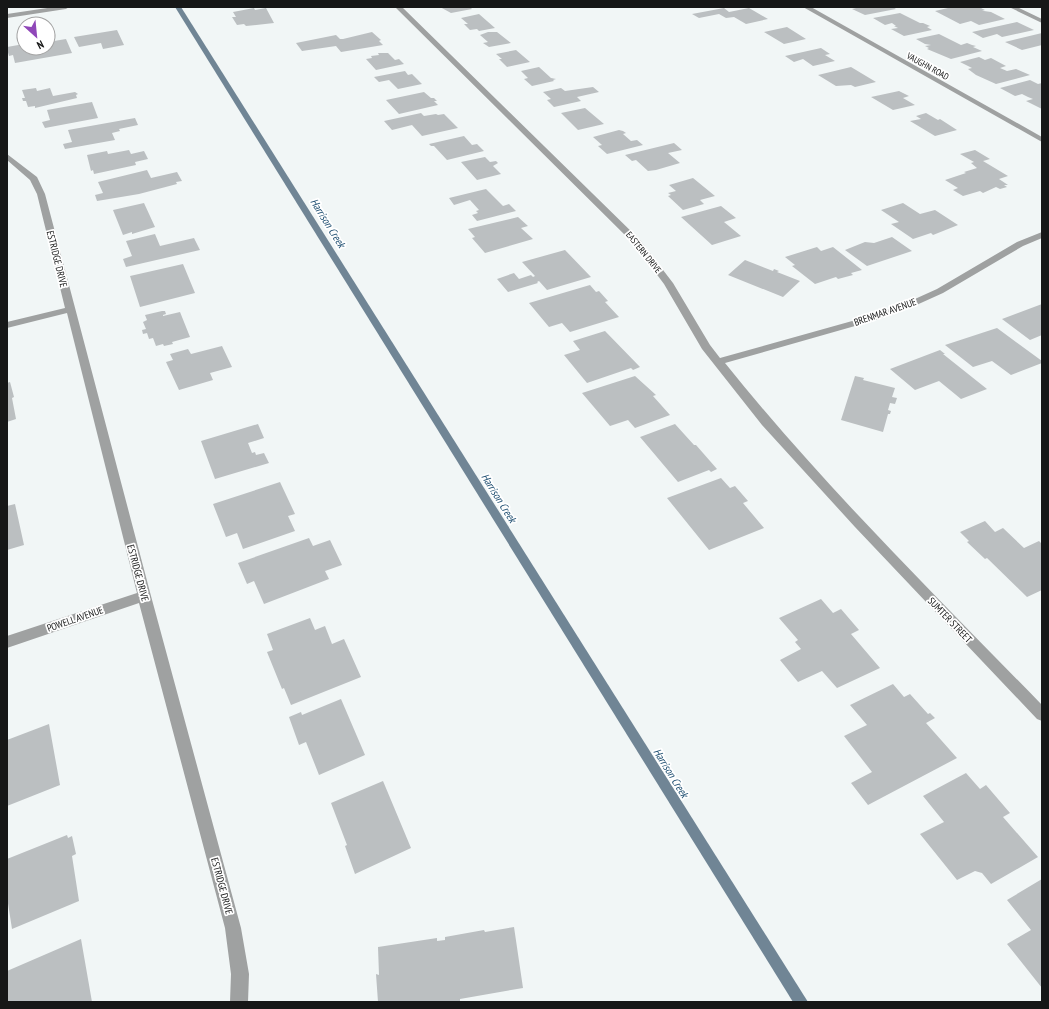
<svg xmlns="http://www.w3.org/2000/svg" width="1049" height="1009" viewBox="0 0 1049 1009" font-family="'PT Sans Narrow',sans-serif">
<style>
.lines{fill:none;stroke-linecap:round;stroke-linejoin:round}
.stream{fill:#708595;fill-rule:evenodd}
.building{fill:#bbbfc1}
.minor{fill:#9fa1a1;fill-rule:evenodd}
.labels{text-anchor:middle;dominant-baseline:central;stroke-width:3.5;stroke-linejoin:round;paint-order:stroke}
.far-street-label{font-size:9px;fill:#161717;stroke:#fff}
.street-label{font-size:10px;fill:#161717;stroke:#fff}
.water-label{font-size:11px;font-style:italic;fill:#1f4f71;stroke:#fff}
</style>
<rect width="100%" height="100%" fill="#f1f6f6"/>
<g class="lines">
<path class="stream" d="M175 7H181L808 1002H793Z"/>
</g>
<path class="building" d="M440 7H470L472 9 451 13Z
M860 7H893L896 9 865 15 852 9Z
M945 7H979L985 10 982 11H984L991 12 1005 19 979 25 971 21 960 24 935 11 948 8Z
M254 8 255 10 266 8 274 23 246 26 244 24 237 25 232 17H236L233 12Z
M724 8 729 12 749 8 768 19 746 24 734 17 726 18 719 14 699 18 692 14Z
M900 13 920 23H923L930 26 927 27 932 30 904 36 891 29 898 28 894 26H896L892 23 885 25 873 18Z
M479 14 495 28 479 31 477 29 470 30 464 24H468L461 18Z
M1017 22 1034 30 1002 37 997 34 983 38 972 32Z
M787 27 806 39 784 44 764 32Z
M117 30 124 45 103 49 101 43 79 47 74 37Z
M372 32 381 40 379 41 383 45 341 52 336 46 302 51 296 43 336 35 340 39H343Z
M488 32H497L511 43 489 47 483 43 488 42 480 35Z
M1042 33V45L1022 50 1005 42Z
M939 34 961 45 967 43 972 45 976 46 973 47 982 51 951 59 927 49 929 48 925 46 931 45 925 44 916 39Z
M66 39 72 53 15 63 13 55 9 56 7 49V47L24 44V48H48V42Z
M821 48 830 54 825 55 835 61 813 66 803 59 794 62 785 56Z
M516 50 530 62 507 67 499 59H502L496 54Z
M378 53H388L395 60 399 59 404 64 376 70 366 59 372 58 371 56 379 55Z
M979 57 985 60 991 58 1006 66 1000 68 1007 71 1016 69 1030 75 996 84 976 75 968 69 972 68 960 62Z
M539 67 551 78 556 79 553 80 554 81 532 86 524 79 528 78 521 71Z
M851 67 876 82 855 87 851 85 836 86 818 75Z
M405 71 408 75 412 74 422 84 398 89 389 80 379 82 374 77Z
M1030 80 1038 84 1042 83V109L1026 101 1033 99 1028 97 1022 94 1015 96 1000 88Z
M593 87 599 92 577 97 581 101 554 107 547 100 551 99 543 92 561 88 565 91Z
M36 88 37 91 50 88 53 96 75 92 78 94 76 95 77 98 35 108V106L28 107 26 101H23L22 98H25L22 90Z
M899 91 909 96 903 98 915 105 893 110 871 97Z
M424 92 431 98H434L437 101H434L438 105 399 114 386 100Z
M92 102 98 118 45 128 42 122 50 120 47 110Z
M585 108 604 124 578 130 561 113Z
M421 113 424 116 436 114 438 115 444 114 458 128 422 136 412 125 392 130 384 121Z
M926 113 938 120 940 119 957 130 935 136 910 121 921 119 916 116Z
M135 118 138 125 119 129 120 131 112 133 115 140 65 149 63 144 72 142 68 130Z
M619 130 623 131 626 133 623 134 631 141 637 140 643 145 607 154 598 146 602 145 593 137Z
M464 136 472 145 477 144 484 151 447 160 434 146H431L429 144Z
M674 143 682 150 668 153 680 163 656 170 648 171 636 160 632 161 625 155Z
M129 150 131 154 144 151 148 159 135 162 136 165 94 174 93 170 91 171 87 155 107 151 108 154Z
M975 150 990 159 983 161 1008 176 999 179 1008 185H1004L1007 187 1000 189 996 187 983 193 980 191 963 196 953 190 958 188 945 180 966 173 964 172 977 168 971 163 974 162 960 154Z
M485 157 490 162 496 161 498 163 493 166 501 174 477 180 461 162Z
M147 170 151 178 177 172 182 181 176 182 177 184 139 194 97 201 95 195 103 193 98 182Z
M693 178 715 196 700 200 704 204 683 210 668 196 671 195 668 193 676 191 669 185Z
M486 189 503 206 509 204 516 211 477 221 472 215 478 213 476 211 479 210 470 200 454 205 449 198Z
M144 203 155 227 132 234V232L123 235 113 210Z
M903 203 920 214 935 210 958 225 933 235 931 233 913 239 891 224 899 222 881 210Z
M721 206 736 218 724 222 741 236 712 245 681 217Z
M518 217 528 226 521 228 533 239 485 253 472 238 475 237 468 229Z
M155 234 160 246 194 238 200 250 126 267 123 259 132 256 126 241Z
M892 237 912 251 867 266 845 250 865 242 874 243Z
M817 247 821 251 833 247 862 270 851 273 853 275 838 279 836 277 815 284 792 266 795 265 785 257Z
M565 250 591 277 547 290 539 281 537 282 538 283 508 292 497 279 514 273 519 279 531 275 533 277 535 276 522 262Z
M745 260 773 271 774 269 779 271 777 272 800 281 783 297 728 275Z
M183 264 195 293 140 307 130 276Z
M590 285 596 292 599 291 608 301 605 302 619 317 570 332 562 323 549 327 529 303Z
M1042 304V335L1030 340 1002 319Z
M162 311H165L166 314 163 315V316L180 312 190 337 172 342 173 344 164 346 163 344 156 346 153 338 149 339 147 333 143 334 142 330 146 329 143 322 147 320 145 315Z
M997 328 1042 361V363L1011 375 992 361 973 367 945 345Z
M605 331 640 367 633 370 631 368 587 383 564 355 580 350 573 341Z
M222 346 232 367 210 373 213 380 179 390 166 362 173 360 170 354 188 349 191 354Z
M940 350 945 354H943L987 389 961 399 939 381 915 390 890 369Z
M635 376 656 395 653 396 670 415 635 428 628 420 610 426 582 393Z
M855 376 864 378 863 380 895 388 892 397 897 398 895 404 890 403 888 410 891 411 890 414H888L883 432 841 420Z
M10 382 14 397 12 398 16 419 7 422V383Z
M258 424 264 438 248 443 252 453 255 452 256 455 264 453 269 463 215 479 201 441Z
M675 424 694 445H696L717 469 711 472 709 470 678 482 640 437Z
M721 478 730 488 735 486 748 501 743 503 764 528 709 550 667 498Z
M280 482 295 514 288 516 295 531 243 549 237 533 226 537 213 504Z
M15 504 24 545 7 550V506Z
M985 521 995 532 1003 528 1024 548 1039 541 1042 544V590L1027 597 987 558 985 559 967 542 969 541 960 532Z
M309 538 313 546 330 540 342 565 325 571 329 579 264 604 254 581 247 584 238 563Z
M821 599 833 613 841 609 859 630 851 634 880 668 837 688 822 671 798 682 780 660 801 649 795 642 798 640 779 618Z
M310 618 315 630 325 626 332 644 344 639 361 677 291 705 284 688 282 689 267 652 273 650 267 634Z
M893 684 904 697 910 694 928 714 930 713 935 718 926 723 957 758 868 805 851 783 872 772 844 736 867 725 850 705Z
M341 699 365 755 319 775 306 742 299 745 289 717 301 712 302 715Z
M49 724 60 785 7 806V740Z
M966 773 980 789 986 785 1010 813 1003 817 1038 857 991 884 982 873 975 871 957 880 920 834 944 822 923 796Z
M383 781 411 848 355 874 345 846 347 845 331 803Z
M67 835 68 838 72 836 76 854 72 856 79 901 12 929 7 897V859Z
M1042 879V988L1007 944 1031 930 1007 900Z
M514 927 523 988 460 999V1002H378L376 974 379 975 378 947 437 938V941L445 940V937L484 930 485 932Z
M81 939 92 1002H7V971Z"/>
<g class="lines">
<path class="minor" d="M54 7H69L66 9 7 18V14Z
M395 7H402L640 240 673 283 710 345 720 358 870 316 906 303 937 289 1017 242 1042 232V238L1023 246 943 293 912 307 876 320 725 363C822 484 934 594 1042 705V721L1037 719 855 527 762 425 702 349 664 284 634 244Z
M803 7H811L1042 137V142Z
M1009 7H1017L1042 19V23Z
M7 154 37 177 45 194 151 596 241 928 249 974 248 1002H230L231 974 225 928 139 603 7 648V636L137 593 67 313 7 328V322L65 308 37 194 30 180 7 160Z"/>
</g>
<g class="labels">
<g class="far-street-label">
<text transform="translate(928 66) rotate(29)">VAUGHN ROAD</text>
<text transform="translate(644 252) rotate(51)">EASTERN DRIVE</text>
</g>
<g class="street-label">
<text transform="translate(57 259) rotate(76)">ESTRIDGE DRIVE</text>
<text transform="translate(885 312) rotate(-19)">BRENMAR AVENUE</text>
<text transform="translate(138 573) rotate(75)">ESTRIDGE DRIVE</text>
<text transform="translate(75 619) rotate(-19)">POWELL AVENUE</text>
<text transform="translate(950 620) rotate(46)">SUMTER STREET</text>
<text transform="translate(222 886) rotate(75)">ESTRIDGE DRIVE</text>
</g>
<g class="water-label">
<text transform="translate(328 223) rotate(58)">Harrison Creek</text>
<text transform="translate(499 498) rotate(58)">Harrison Creek</text>
<text transform="translate(671 773) rotate(58)">Harrison Creek</text>
</g>
</g>
<rect width="1049" height="1009" fill="none" stroke="#161717" stroke-width="16"/>
<g transform="translate(36 36) rotate(153)"><circle r="19" fill="#ffffff" stroke="#a2a2a2"/>
<path d="M0-3L7 15L0 10L-7 15Z" fill="#9047b9"/>
<text y="-6" font-size="11" font-weight="bold" text-anchor="middle" fill="#161717">N</text>
</g>
</svg>
